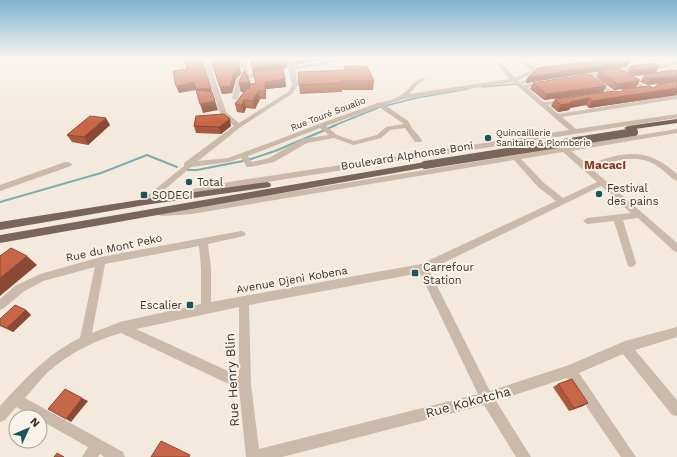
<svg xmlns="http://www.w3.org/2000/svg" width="677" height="457" viewBox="0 0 677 457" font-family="'Work Sans',sans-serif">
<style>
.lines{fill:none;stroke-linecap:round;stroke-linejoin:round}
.stream-far1{stroke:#7caeb0;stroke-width:1.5}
.stream{stroke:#7caeb0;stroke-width:2}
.minor{fill:#cbb9a9;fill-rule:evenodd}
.major{fill:#7a655a;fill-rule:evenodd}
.rail{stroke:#382e29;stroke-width:1.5;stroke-dasharray:0.5 2;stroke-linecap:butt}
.major-bridge{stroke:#7a655a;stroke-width:8}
.wall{fill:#ab593d}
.shaded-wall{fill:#8b4832}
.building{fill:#c76747;stroke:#8b4832}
.poi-dot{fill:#1d565a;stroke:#faf3ea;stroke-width:1.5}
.labels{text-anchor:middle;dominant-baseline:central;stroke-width:4;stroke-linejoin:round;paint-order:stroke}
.far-street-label{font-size:9px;fill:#382e29;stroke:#faf3ea}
.far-poi-label{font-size:9px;fill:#382e29;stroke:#faf3ea;text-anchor:start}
.street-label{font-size:11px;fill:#382e29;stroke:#faf3ea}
.poi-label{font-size:11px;fill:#382e29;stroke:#faf3ea;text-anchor:start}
.neighbourhood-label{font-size:12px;font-weight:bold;fill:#883a21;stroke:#faf3ea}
.near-street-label{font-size:13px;fill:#382e29;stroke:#faf3ea}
</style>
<rect width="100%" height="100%" fill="#f3e9dd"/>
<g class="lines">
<path class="stream-far1" d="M627 61 638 58
M521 84 529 78
M482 87 517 84
M385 106 416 98 468 89
M333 126 380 107"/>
<path class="stream" d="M329 128 336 125
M248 160 275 151 325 130
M187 170H197L243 161
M0 202 101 173 147 155 177 167"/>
<path class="minor" d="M202 58H208L226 112 239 123 288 92 292 85 289 73 288 58H294V67L344 58H358L295 70 298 85 292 94 242 126 198 161 228 158 272 142 319 124 375 104 376 103C383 102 395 100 401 95 409 90 413 82 421 78L426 79 418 84 409 94 509 79 493 58H498L515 78 531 70 515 58H521L536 68 548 65 616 59V61L614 62 548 69 537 71 518 80 523 85 545 81V83L527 88 544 102 567 100V102L548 105 558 114 677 95V99L562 117 576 129 677 114V118L229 188 178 198 174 195 178 192 229 182 569 130 513 82 404 99 385 105 408 121 412 128 422 140 421 142H415L405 128 390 130 381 138 353 145 334 138 307 143 274 162 250 167H247L241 158 229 162 191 167 148 204H142L141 202 142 200 184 166V163L234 126 220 113ZM379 107 404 124 386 127 377 135 354 141 337 135 326 126ZM320 128 329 135 302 139 269 158 252 162 248 156Z
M238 58H244L249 74 266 73 269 75C262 79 251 76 243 80L238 98 235 100 232 98 237 79 244 75Z
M677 61V65L647 70 644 68Z
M640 66 643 68 642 69 580 79 577 77 580 75Z
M627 76 654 92 655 93 650 94 625 79V77Z
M595 80 621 97V99H617L593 83 592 82Z
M677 129V133L571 151 588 165C623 151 647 147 677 174V181C670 178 664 170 657 166 638 152 612 161 592 169L677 243V252L674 251 638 218 623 220 636 263 634 266 631 267 628 266 614 221 587 224 583 221 587 218 631 213 601 186 429 270 490 391 569 365 625 341 677 327V337L635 350 677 400V416L672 415 623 354 579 373 636 457H621L567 378 496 401 531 457H516L484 405 282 457H246L239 389 121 333C95 340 68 354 48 372 40 380 33 389 25 398L123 452 125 457H104L100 454 98 457H82L88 447 40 420V417H34L16 407 5 420 0 422V406C24 380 47 354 80 338L95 267 43 281 23 292 4 308 0 310V299L15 286 40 274 101 257 241 231 244 232 246 234 244 236 208 244 211 268V302L421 264 556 201 538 187 514 160 192 214 162 216 159 215 158 213 159 211 192 208 559 148V145H562L566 147ZM563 152 597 182 563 198 544 183 521 159ZM199 246 201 268V304L120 322 92 333 105 264ZM420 273 478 394 259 449 251 385 249 305ZM239 307V376L136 329Z
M65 162H68L72 164 71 166 0 191V185Z"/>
<path class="major" d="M677 119V123L628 130 624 128 628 126Z
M425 162 429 165 428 167 0 243V235Z
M267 182 270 183 271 185 270 187 145 205 0 230V222L145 199Z"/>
<path class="rail" d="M0 60 6 58"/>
<path class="major-bridge" d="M425 165 634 132"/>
</g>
<path class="wall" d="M210 58H237L241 74 236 79 232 93 222 94Z
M250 58H288L287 68 277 70 285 79 286 87 266 89V99H260L255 109 246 108 244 113 237 112 235 104 244 92H241L239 83 250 82 251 85 256 83Z
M344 66 374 81 373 90H342V92L300 94 299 85 344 70Z
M630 66 655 73 677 71V95L589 108 586 105 570 108 569 110 558 112 551 106 555 99 654 88 668 83 647 85 640 82 644 75 650 74 633 76 640 80 636 87 614 90 596 78 599 71 605 70 526 83 528 77 627 67 619 68 627 73Z
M533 83 606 86 603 92 544 100 530 89Z
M110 125 88 145 72 142 67 135Z
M194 126H231L221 134 196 133Z
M26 310 31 315 13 332 0 326V319Z
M558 384 588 403 583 406 569 411 553 387Z"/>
<path class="shaded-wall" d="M288 58 287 68 253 73 252 68Z
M302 58H325L296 65 295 60Z
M630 61 627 67 526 83 528 77Z
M240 67 241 74 236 79 232 93 222 94 220 87 234 72Z
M659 67 655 74 632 76 636 70Z
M677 76V82L647 85 651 79Z
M285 79 286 87 266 89V99L265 91V82Z
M640 80 636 87 614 90 618 84Z
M194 82 211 88 213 95 198 97 196 90 179 93 176 86Z
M250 82 252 91 241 92 239 83Z
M606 86 603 92 544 100 547 94Z
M677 88V95L589 108 592 101Z
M258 91 260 99 255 109 253 101Z
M590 98 586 105 570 108 569 110 558 112 561 105 570 102Z
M244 100 246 108 244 113 242 105Z
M215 101 218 110 203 113 200 104Z
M106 118 110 125 88 145 84 137Z
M230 119 231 126 221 134 219 127Z
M27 256 37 265 0 296V278Z
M26 310 31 315 13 332 7 328Z
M82 398 88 401 71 422 66 419Z
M588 403 583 406 569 411 574 408Z"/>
<path class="building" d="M184 58H201L211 88 196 89 194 82 176 86 173 71 187 69Z
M210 58H237L240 67 234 72 230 86 220 87Z
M250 58H287V63L252 68Z
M295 58H302L295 60Z
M622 58H626L630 61 528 77 539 68 545 67Z
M653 63 659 67 636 70 630 66Z
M344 66H367L374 81H341L342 83 299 85 298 72 345 70Z
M618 68 640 80 618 84 599 71Z
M283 69 285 79 265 82V91H258L253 101 244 100 242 105 235 104 247 88 249 89 251 84 256 83 253 71Z
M671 70 677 71V76L651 79 644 75Z
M245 71 250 82 239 83 243 72Z
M589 74 606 86 547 94 533 83Z
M677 81V88L592 101 590 98 570 102 572 103 561 105 555 99 615 91 621 92 623 89 649 86 654 88 657 85Z
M196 90 212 92 215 101 200 104Z
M224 114 230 119 219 127 194 126 196 116Z
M90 116 106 118 84 137 67 135Z
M11 248 27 256 0 278V256Z
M15 305 26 310 7 328 0 325V319Z
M572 379 588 403 574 408 558 384Z
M65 389 82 398 66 419 48 409Z
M161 441 190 455 189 457H151Z
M57 453 64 457H54Z"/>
<linearGradient id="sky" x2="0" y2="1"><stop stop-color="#7db2d2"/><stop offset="0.48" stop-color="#faf5f0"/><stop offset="1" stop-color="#faf5f0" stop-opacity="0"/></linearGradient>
<rect width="677" height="122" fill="url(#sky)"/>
<g class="poi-dot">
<circle cx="488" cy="138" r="4"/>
<circle cx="189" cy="182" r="4"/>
<circle cx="599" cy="194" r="4"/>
<rect x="140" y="191" width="8" height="8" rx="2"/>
<rect x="411" y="269" width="8" height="8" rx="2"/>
<rect x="186" y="301" width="8" height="8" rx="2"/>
</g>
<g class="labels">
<g class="far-street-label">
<text transform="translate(328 114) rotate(-21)">Rue Touré Soualio</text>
</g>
<g class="far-poi-label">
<text x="496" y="133">Quincaillerie<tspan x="496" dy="10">Sanitaire &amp; Plomberie</tspan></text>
</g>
<g class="street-label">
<text transform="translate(407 156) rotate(-9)">Boulevard Alphonse Boni</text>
<text transform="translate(114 248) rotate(-12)">Rue du Mont Peko</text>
<text transform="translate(292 280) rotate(-10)">Avenue Djeni Kobena</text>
</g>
<g class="poi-label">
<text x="197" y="182">Total</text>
<text x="607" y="188">Festival<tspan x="607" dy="13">des pains</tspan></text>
<text x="152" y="195">SODECI</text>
<text x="423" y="267">Carrefour<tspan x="423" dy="13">Station</tspan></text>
<text x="182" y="305" text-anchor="end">Escalier</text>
</g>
<g class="neighbourhood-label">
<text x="605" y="165">Macaci</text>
</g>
<g class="near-street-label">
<text transform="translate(232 380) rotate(-93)">Rue Henry Blin</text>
<text transform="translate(468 402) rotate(-15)">Rue Kokotcha</text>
</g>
</g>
<g transform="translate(28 429) rotate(46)"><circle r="19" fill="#faf3ea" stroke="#aca49d"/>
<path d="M0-3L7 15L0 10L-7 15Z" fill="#1d565a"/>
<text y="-6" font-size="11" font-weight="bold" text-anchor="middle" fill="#382e29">N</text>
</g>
</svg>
